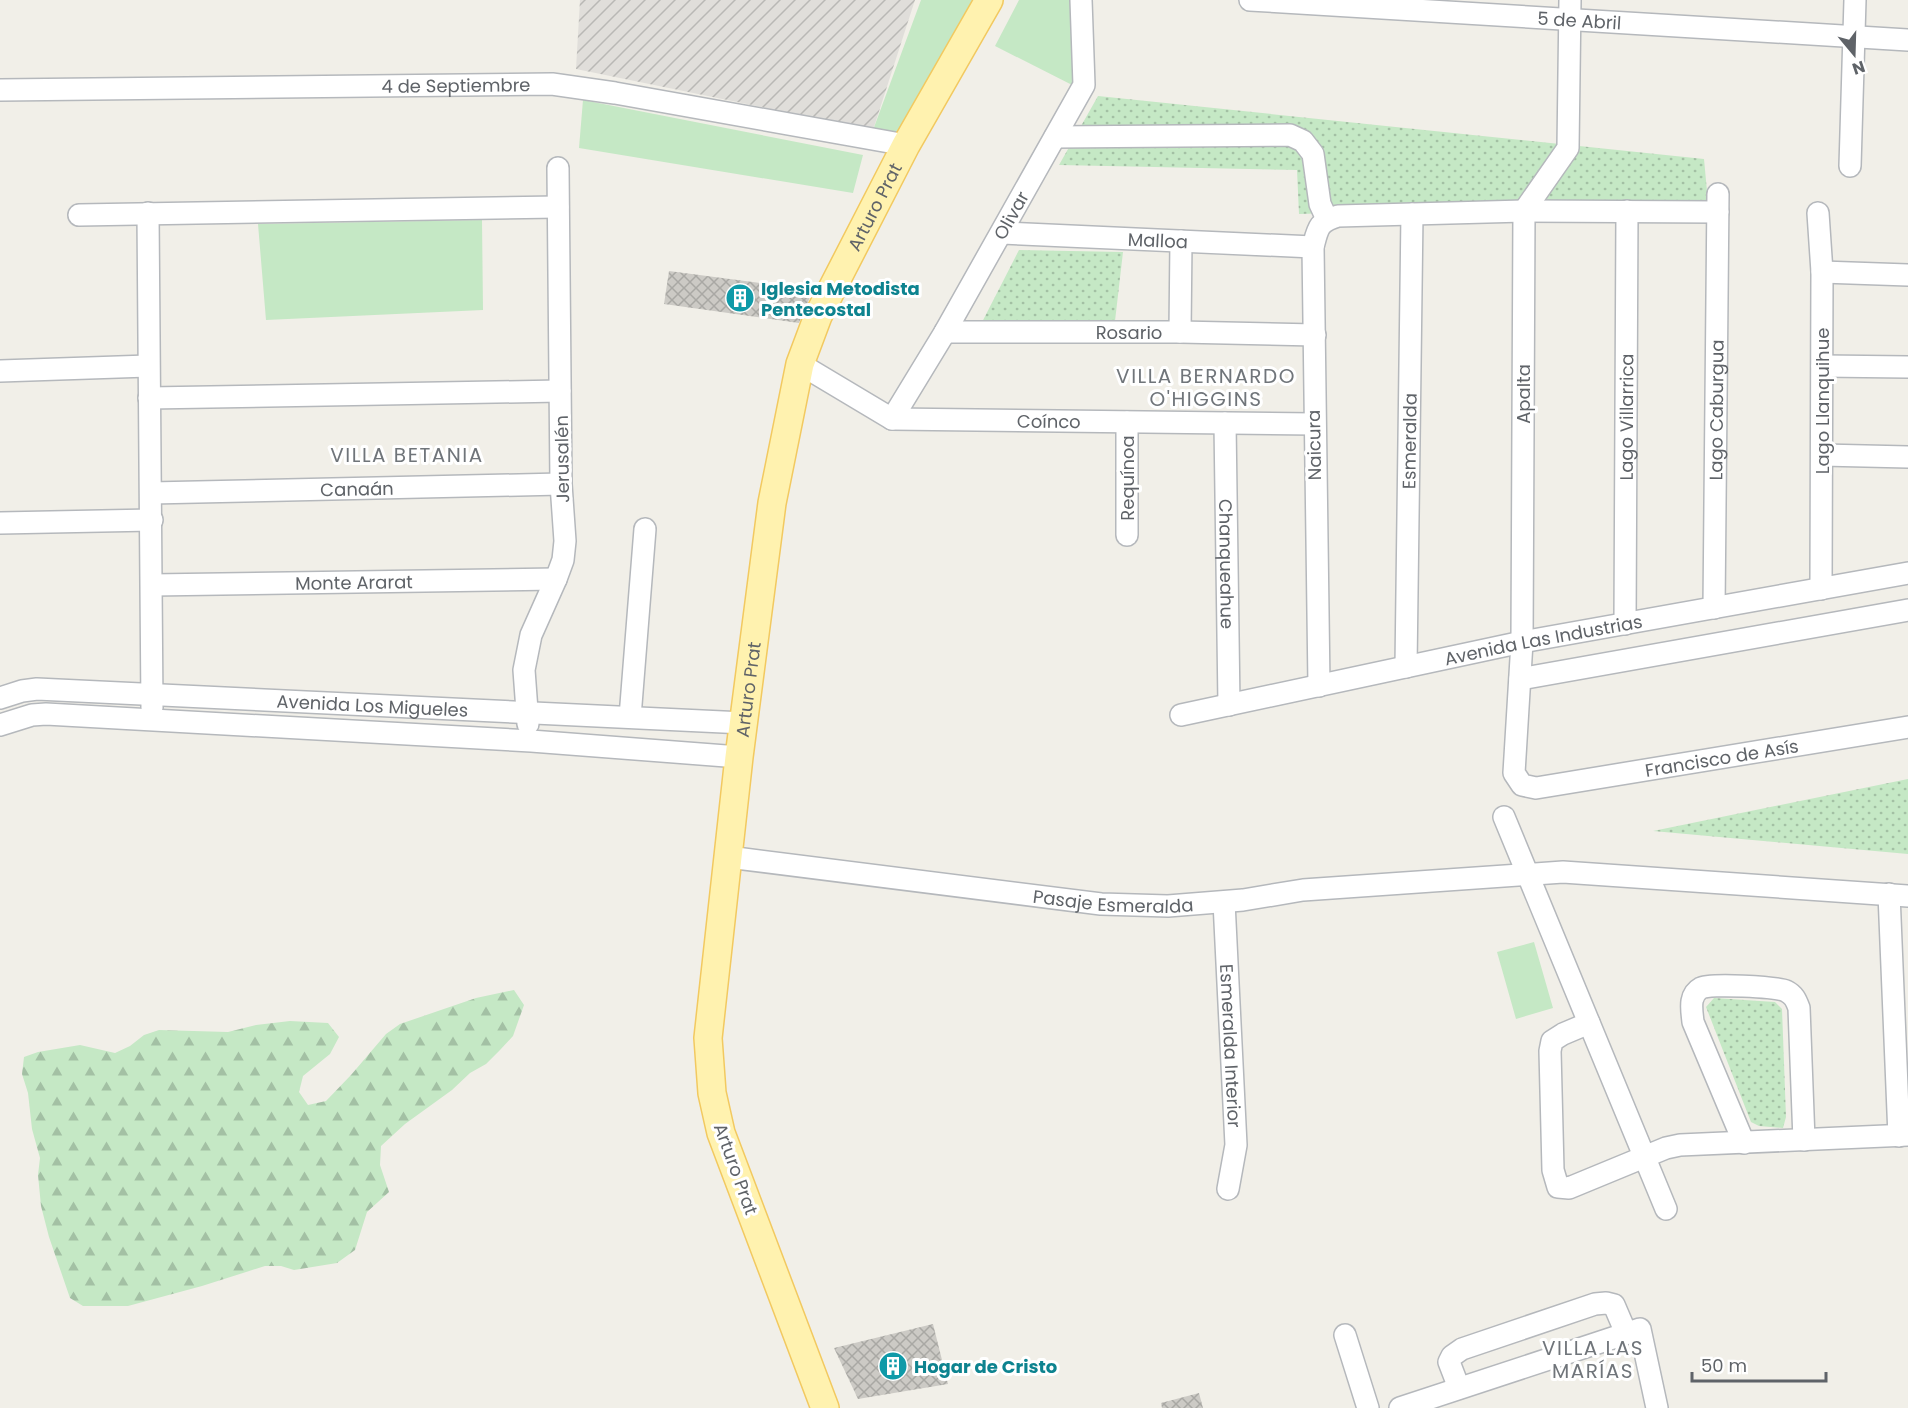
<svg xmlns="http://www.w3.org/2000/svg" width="1908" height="1408" viewBox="0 0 1908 1408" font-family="Poppins,sans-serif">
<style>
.industrial{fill:url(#industrial-furrows)}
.grass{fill:#c5e8c5}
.forest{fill:url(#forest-firs)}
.park{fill:url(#park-dots)}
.building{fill:url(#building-cross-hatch)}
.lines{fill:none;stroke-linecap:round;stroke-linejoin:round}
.minor-casing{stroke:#b5b8bc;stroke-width:24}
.major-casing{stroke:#f2c960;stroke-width:30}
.minor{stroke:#fff;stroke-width:21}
.major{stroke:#fff2af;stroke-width:27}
.labels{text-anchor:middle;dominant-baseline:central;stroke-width:6;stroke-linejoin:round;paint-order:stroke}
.street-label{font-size:18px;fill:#5f6368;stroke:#fff}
.culture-label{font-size:18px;font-weight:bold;fill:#0d838f;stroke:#fff;text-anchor:start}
.neighbourhood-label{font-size:20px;letter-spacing:1.5px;fill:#70757a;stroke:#fff}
</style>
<defs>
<pattern id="industrial-furrows" width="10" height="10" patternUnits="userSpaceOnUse" patternTransform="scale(1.5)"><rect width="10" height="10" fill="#e0deda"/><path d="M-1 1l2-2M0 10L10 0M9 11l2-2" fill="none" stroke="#b9b8b5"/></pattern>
<pattern id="forest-firs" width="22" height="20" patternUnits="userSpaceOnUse" patternTransform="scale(1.5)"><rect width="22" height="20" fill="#c5e8c5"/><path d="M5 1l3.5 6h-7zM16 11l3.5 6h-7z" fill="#a3c0a4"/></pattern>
<pattern id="park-dots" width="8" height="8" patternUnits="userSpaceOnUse" patternTransform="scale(1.5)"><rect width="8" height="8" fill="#c5e8c5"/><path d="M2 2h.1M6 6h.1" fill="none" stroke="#a3c0a4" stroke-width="1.8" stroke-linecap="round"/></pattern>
<pattern id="building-cross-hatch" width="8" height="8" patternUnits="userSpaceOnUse" patternTransform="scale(1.5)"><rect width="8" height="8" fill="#cccac5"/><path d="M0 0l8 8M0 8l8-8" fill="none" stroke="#a9a8a4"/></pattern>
</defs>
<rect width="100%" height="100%" fill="#f1efe8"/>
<path class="industrial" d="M580 0H915L873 130 576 69Z"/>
<path class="grass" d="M921 0H991L916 134 873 130Z
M1019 0H1089L1080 89 995 46Z
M583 100 863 155 853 193 579 148Z
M482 220 483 310 266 320 258 224Z
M1534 942 1553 1008 1516 1019 1497 952Z"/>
<path class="forest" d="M514 990 524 1005 513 1036 500 1050 486 1064 470 1073 452 1090 405 1124 381 1146 380 1165 389 1192 367 1212 355 1250 337 1263 294 1270 281 1266H265L202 1286 128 1306H83L70 1298 49 1237 41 1206 38 1175 40 1158 32 1129 28 1093 22 1074 24 1057 38 1052 80 1045 115 1053 130 1046 144 1035 159 1030 228 1032 256 1025 290 1021 328 1023 339 1037 330 1054 303 1076 299 1092 308 1105 326 1101 351 1075 386 1034 400 1024 476 998Z"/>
<path class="park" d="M1098 96 1704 159 1708 202 1299 214 1297 170 1059 165Z
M1019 250 1123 252 1115 321 978 330Z
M1908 779V854L1653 831Z
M1714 998 1775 1002 1782 1009 1786 1117 1783 1128 1759 1126 1751 1122 1706 1007Z"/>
<path class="building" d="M669 271 813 290 799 323 664 304Z
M933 1324 948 1384 858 1399 834 1348Z
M1199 1393 1203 1408H1162L1161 1403Z"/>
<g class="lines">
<g class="minor-casing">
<g id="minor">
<path id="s1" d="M1250 0 1908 40"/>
<path id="s2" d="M1570 0 1568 148 1524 211 1522 642 1514 773 1522 785 1536 788 1908 727"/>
<path id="s3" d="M0 90 552 84 615 93 906 145"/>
<path d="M1055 137 1290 135 1303 141 1313 154 1320 204 1327 219"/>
<path d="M1850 166 1855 0"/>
<path d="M148 213 152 708"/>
<path d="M1818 213 1822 272 1821 589"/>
<path d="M79 215 558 207"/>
<path id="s4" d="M1002 233 1313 247"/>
<path d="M1822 272 1908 275"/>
<path id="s5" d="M945 332H1180L1315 335"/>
<path d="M1180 332 1181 241"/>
<path id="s6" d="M800 364 892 419 1314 424"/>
<path d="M1822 366 1908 367"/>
<path d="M0 371 148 366"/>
<path d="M149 398 560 391"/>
<path id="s7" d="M892 419 945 332 1084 85 1081 0"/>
<path id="s8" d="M1225 423 1229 705"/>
<path d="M1822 455 1908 457"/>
<path id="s9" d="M151 493 561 484"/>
<path d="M0 523 152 520"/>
<path d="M1127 535V422"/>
<path id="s10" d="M152 585 556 579"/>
<path id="s11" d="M1714 608 1718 194"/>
<path id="s12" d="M1625 624 1627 211"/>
<path id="s13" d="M1406 667 1412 214"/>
<path d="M1520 679 1908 610"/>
<path d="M1319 686 1313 247C1318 228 1318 222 1338 216L1524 211 1718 212"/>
<path id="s14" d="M0 698 22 691 37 689 744 723"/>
<path id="s15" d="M1181 715 1522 642 1908 573"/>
<path d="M630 717 645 529"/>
<path d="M528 724 524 670 531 635 556 579 563 560 565 541 561 484 558 168"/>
<path d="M0 725 32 715 46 714 531 741 739 757"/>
<path d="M1504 817 1666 1209"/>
<path id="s16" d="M728 857 1101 904 1168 906 1243 900 1303 890 1563 872 1908 896"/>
<path d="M1889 894 1899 1136"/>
<path id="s17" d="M1224 902 1236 1145 1228 1189"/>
<path d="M1589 1023 1563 1034 1552 1041 1550 1051 1553 1170 1558 1187 1569 1188 1666 1148 1680 1145 1908 1135"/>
<path d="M1744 1143 1693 1022C1692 1011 1688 995 1701 988 1709 983 1777 987 1786 991 1794 995 1796 1000 1799 1008L1804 1140"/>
<path d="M1345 1335 1368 1408"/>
<path d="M1459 1388 1449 1362 1452 1356 1462 1349 1595 1304 1606 1303 1614 1305 1626 1333"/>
<path d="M1400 1408 1640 1329 1657 1408"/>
</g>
</g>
<g class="major-casing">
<g id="major">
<path id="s18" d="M825 1408 721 1133 712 1093 708 1038 739 757 772 503 800 364 818 316 906 145 989 0"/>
</g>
</g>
<use href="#minor" class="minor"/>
<use href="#major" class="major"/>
</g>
<defs>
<g id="building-disc" transform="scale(1.5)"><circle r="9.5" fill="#0f9aa8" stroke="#fff"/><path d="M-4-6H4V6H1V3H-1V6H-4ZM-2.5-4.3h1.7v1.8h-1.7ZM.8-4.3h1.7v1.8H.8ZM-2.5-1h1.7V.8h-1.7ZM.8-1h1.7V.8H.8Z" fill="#fff"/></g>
</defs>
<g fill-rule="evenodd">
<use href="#building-disc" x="740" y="298"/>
<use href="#building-disc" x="893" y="1366"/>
</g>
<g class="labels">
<g class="street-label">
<text stroke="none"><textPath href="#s1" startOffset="330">5 de Abril</textPath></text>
<text stroke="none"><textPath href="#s3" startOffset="456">4 de Septiembre</textPath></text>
<text stroke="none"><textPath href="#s18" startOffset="1245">Arturo Prat</textPath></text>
<text stroke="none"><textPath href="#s7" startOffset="236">Olivar</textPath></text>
<text stroke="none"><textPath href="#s4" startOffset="156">Malloa</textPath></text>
<text stroke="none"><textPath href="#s5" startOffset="184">Rosario</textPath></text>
<text transform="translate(1523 394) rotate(-90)">Apalta</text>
<text transform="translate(1822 401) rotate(-90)">Lago Llanquihue</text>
<text stroke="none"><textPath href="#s11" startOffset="198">Lago Caburgua</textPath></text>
<text stroke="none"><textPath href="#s12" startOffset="207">Lago Villarrica</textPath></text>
<text stroke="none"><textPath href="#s6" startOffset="264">Coínco</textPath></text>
<text stroke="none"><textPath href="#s13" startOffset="226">Esmeralda</textPath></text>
<text transform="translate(1314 445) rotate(-91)">Naicura</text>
<text transform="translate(562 459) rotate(-91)">Jerusalén</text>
<text transform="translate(1127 478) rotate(-90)">Requínoa</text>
<text stroke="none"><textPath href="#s9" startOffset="206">Canaán</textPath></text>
<text stroke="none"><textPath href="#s8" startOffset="141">Chanqueahue</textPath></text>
<text stroke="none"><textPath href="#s10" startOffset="202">Monte Ararat</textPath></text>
<text stroke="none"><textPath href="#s15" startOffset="370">Avenida Las Industrias</textPath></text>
<text stroke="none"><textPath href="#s18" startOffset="741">Arturo Prat</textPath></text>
<text stroke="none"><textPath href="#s14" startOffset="374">Avenida Los Migueles</textPath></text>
<text stroke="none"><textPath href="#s2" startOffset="1004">Francisco de Asís</textPath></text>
<text stroke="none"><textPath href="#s16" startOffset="388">Pasaje Esmeralda</textPath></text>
<text stroke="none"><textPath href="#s17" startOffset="144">Esmeralda Interior</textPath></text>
<text transform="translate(736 1169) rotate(70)">Arturo Prat</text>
</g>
<g class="culture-label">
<text x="761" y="288">Iglesia Metodista<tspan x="761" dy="21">Pentecostal</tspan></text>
<text x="914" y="1366">Hogar de Cristo</text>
</g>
<g class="neighbourhood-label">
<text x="1206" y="376">VILLA BERNARDO<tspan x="1206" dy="23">O'HIGGINS</tspan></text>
<text x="407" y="455">VILLA BETANIA</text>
<text x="1593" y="1348">VILLA LAS<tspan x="1593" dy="23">MARÍAS</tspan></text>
</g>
</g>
<g transform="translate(1854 54) rotate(161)" stroke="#ffffff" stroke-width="4.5" paint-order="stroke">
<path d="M0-4.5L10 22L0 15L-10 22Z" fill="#5f6368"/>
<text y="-9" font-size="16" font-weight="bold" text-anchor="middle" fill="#5f6368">N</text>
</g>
<path d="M1692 1372v9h134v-9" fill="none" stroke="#5f6368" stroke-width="3"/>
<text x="1701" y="1372" font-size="18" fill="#5f6368" stroke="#ffffff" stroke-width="4.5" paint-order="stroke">50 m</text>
</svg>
